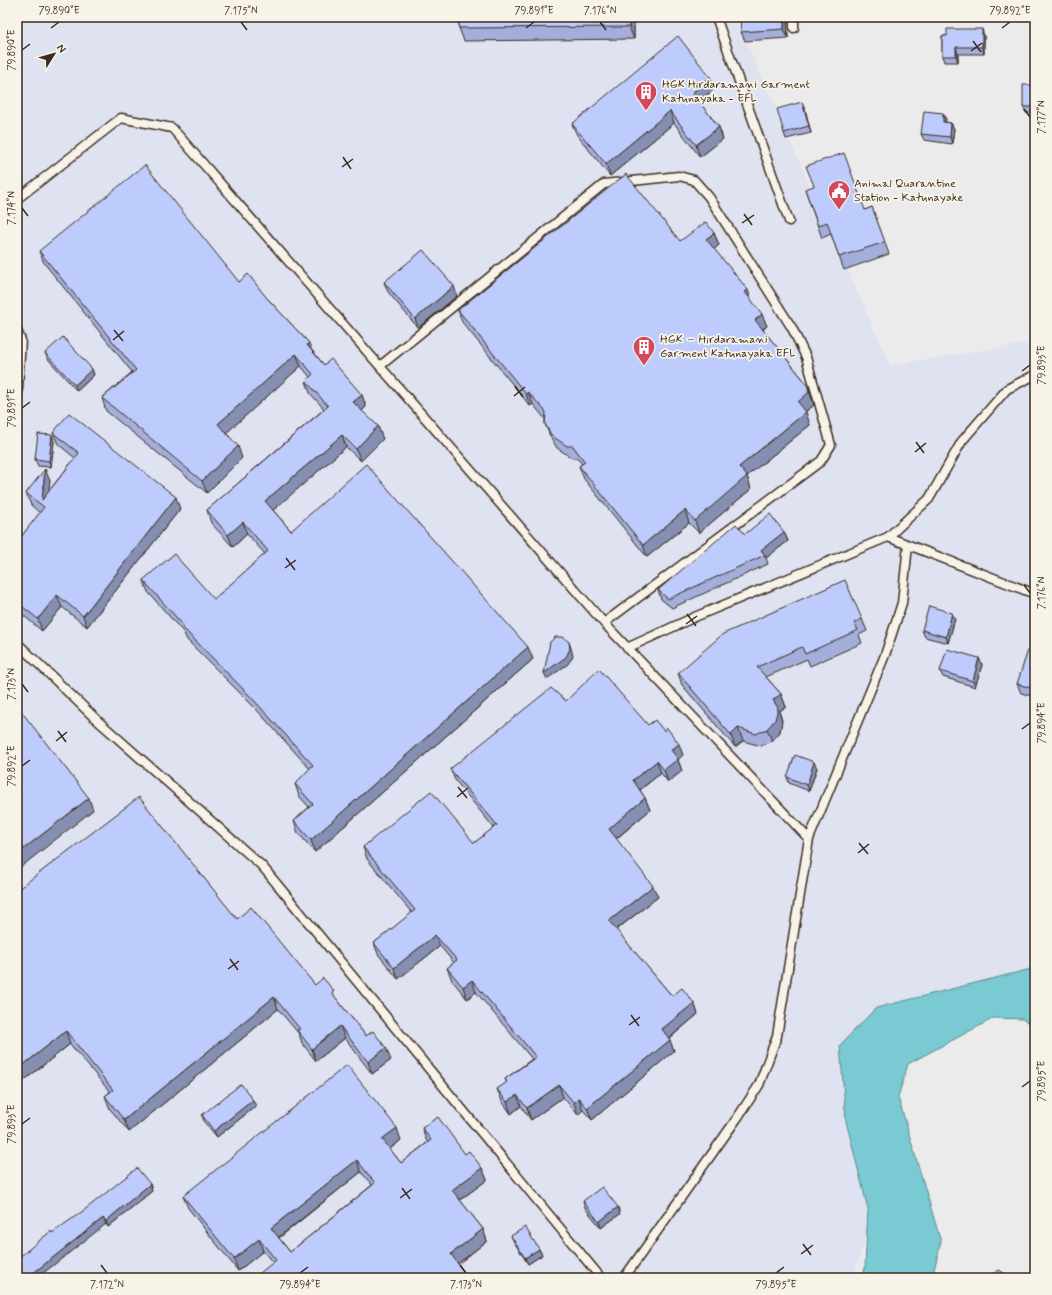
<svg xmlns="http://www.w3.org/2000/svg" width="1052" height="1295" viewBox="0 0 1052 1295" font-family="Mynerve,sans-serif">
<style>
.built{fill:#dee2f1}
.water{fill:#79cad2;stroke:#608a8a}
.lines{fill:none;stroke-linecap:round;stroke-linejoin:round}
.service-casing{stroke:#3b2a1e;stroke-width:11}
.service{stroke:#f7f3e8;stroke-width:8}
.wall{fill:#a3afda;stroke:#3b2a1e;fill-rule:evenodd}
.shaded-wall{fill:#858fb1;stroke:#3b2a1e}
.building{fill:#beccfd;stroke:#3b2a1e;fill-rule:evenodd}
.ticks{fill:none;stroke:#3b2a1e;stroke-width:1.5}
.labels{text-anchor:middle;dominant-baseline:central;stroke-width:3.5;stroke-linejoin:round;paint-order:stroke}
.poi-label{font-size:12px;fill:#3b2a1e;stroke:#f7f3e8;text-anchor:start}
.neatline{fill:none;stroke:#3b2a1e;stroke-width:1.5}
.ticks-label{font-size:10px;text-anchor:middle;fill:#3b2a1e}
</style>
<rect width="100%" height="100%" fill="#ecebec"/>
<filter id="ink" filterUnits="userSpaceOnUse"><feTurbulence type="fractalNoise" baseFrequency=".025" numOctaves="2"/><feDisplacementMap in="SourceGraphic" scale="8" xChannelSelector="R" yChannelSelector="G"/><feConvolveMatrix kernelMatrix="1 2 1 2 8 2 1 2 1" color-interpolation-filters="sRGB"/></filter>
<g filter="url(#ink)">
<path class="built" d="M17 17H735L890 365 1035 342V1000L866 1041 867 1234 853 1278H17Z"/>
<path class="water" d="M1035 968V1026L1022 1019 994 1018 908 1064 898 1097 941 1242 932 1278H863L865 1267 868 1209 846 1121 840 1045 876 1008Z"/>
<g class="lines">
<g class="service-casing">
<path id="service" d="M716 17 789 221
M794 17V28
M17 199 121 118 172 128 604 623 809 839
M17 331 21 340 17 404
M380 366 604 184 679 176 694 180 709 197 792 328 806 357 831 445 821 461 604 623
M888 537 1035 594
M17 643 97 720 262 866 601 1278
M627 648 697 616 888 537 929 499 962 441 1007 389 1035 375
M624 1278 738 1117 759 1085 777 1036 809 839 885 655 902 603 908 545"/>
</g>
<use href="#service" class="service"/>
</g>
<path class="wall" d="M459 17H634V39L464 41 459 28Z
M787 17 788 38 745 41 741 32Z
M942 36H984V54H958V62H944L942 56Z
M710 77 714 89 699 102 719 127 723 139 700 157 674 123 610 176 577 135 572 124Z
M1035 85V113H1026L1023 107Z
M802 102 811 133 786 139 784 133Z
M946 119 945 122 951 123 954 129 952 144 924 140 921 134Z
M805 189 865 210 872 207 889 254 844 270 831 234 822 238Z
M714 233 719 245 714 249 751 300 767 326 763 330 807 384 814 405 805 412 810 425 747 476 751 489 699 533 689 523 647 557 584 479 579 466 582 464 577 458H572L557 448 550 436 545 424V419L533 404 530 406 462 322 458 310 680 241Z
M39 251 239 282 266 297 309 343 311 349 324 365 362 395 366 407 362 411 383 439 361 461 346 447 273 510 291 531 533 659 315 852 298 833 294 821 309 807 299 796 295 784 310 769 256 709 187 640 184 633 148 592 143 580 214 599 265 554 247 534 233 547 211 523 207 510 324 409 310 393 306 381 310 377 301 366 226 433 242 458 207 493 106 411 102 398 132 372 44 263Z
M384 282 457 296 418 328 388 292Z
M45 353 92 369 94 375 77 391 48 359Z
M53 433 180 509 87 627 62 607 42 631 17 610V542L40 513 31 505 26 493 50 481 48 492 75 458 58 444Z
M52 435 54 442 51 467 38 466 35 459Z
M784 532 788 541 766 558 768 564 672 608 661 599 658 590 745 534Z
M862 619 867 631 859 635 862 643 810 666 807 659 766 677 781 694 786 707 779 711 782 721 780 732 772 741 761 746 743 741 735 747 682 685 678 673Z
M955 619 948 643 925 637 922 630Z
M1035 652V697L1021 693 1017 684Z
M979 658 982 665 975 687 943 677 940 671Z
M566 701 648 725 683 755 678 760 682 771 668 782 661 773 640 790 645 798 650 810 616 839 658 897 616 930 672 996 694 1003 698 1014 669 1039 674 1051 592 1120 583 1110 578 1115 563 1097 531 1120 521 1106 511 1114 502 1101 497 1089 507 1083 505 1079 532 1059 476 992 467 999 452 980 447 968 454 963 440 946 398 979 378 954 374 943 412 913 367 859 363 847 474 843 494 828 455 780 450 769Z
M817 768 809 791 789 783 787 777Z
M17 890 237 919 315 985 336 998 366 1036 391 1060 372 1074 345 1038 316 1061 302 1043 299 1034 278 1009 129 1132 110 1109 105 1096 110 1092 70 1044 17 1086Z
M256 1106 217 1137 204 1122 202 1115Z
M422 1128 465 1154 482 1168 487 1180 460 1200 483 1229 487 1241 458 1264 273 1263 263 1251 238 1271 188 1208 183 1196 401 1140 390 1149 401 1163 428 1142 426 1140ZM361 1172 372 1185 290 1252 279 1238Z
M150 1184 152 1191 108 1227 106 1224 52 1233Z
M583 1201 620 1214 601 1228 585 1208Z
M511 1236 539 1249 542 1255 528 1264 514 1242Z"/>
<path class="shaded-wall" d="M629 17H634V39L629 27Z
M784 17H787L788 38 784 29Z
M982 29 984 36V54L982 47Z
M956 47 958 54V62L956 56Z
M710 77 714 89 696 104 692 93Z
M802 102 805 108 811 133 809 126Z
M670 111 674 123 610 176 606 164Z
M943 113 946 119 945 128 943 122Z
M951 123 954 129 952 144 950 137Z
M719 127 723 139 700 157 696 145Z
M714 233 719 245 711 252 706 239Z
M454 286 457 296 418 328 415 319Z
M748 290 752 302 745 292Z
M762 314 767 326 759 332 755 320Z
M296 354 301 366 223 436 218 424Z
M92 369 94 375 77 391 75 385Z
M807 384 814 405 802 414 798 402Z
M528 392 533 404 530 406 526 394Z
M362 395 366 407 358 414 353 402Z
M806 412 810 425 747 476 751 489 699 533 695 521 739 467Z
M378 426 383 439 361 461 356 449Z
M52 435 54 442 51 467 49 461Z
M342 435 346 447 270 513 265 501Z
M238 446 242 458 207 493 202 481Z
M45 469 50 481 46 512 42 500Z
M176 497 180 509 87 627 83 616Z
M685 510 689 523 647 557 643 545Z
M243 522 247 534 233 547 228 535Z
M784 532 788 541 766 558 765 555 761 550Z
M57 595 62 607 42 631 38 619Z
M952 613 955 619 948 643 946 637Z
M569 642 571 648 573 656 568 664 547 679 544 673Z
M528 647 533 659 315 852 311 840Z
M979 658 982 665 975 687 973 681Z
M781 694 786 707 779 711 782 721 780 732 772 741 767 729 773 700Z
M738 728 743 741 735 747 731 735Z
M679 744 683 755 678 760 682 771 668 782 664 770 671 750Z
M657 761 661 773 637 792 633 780Z
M814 762 817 768 809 791 807 785Z
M89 798 93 810 17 870V854Z
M645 798 650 810 613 841 609 829Z
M653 886 658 897 613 932 609 921Z
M435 935 440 946 398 979 394 968Z
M472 980 476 992 467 999 463 987Z
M274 997 278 1009 129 1132 124 1120Z
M694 1003 698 1014 666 1041 662 1029Z
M340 1026 345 1038 316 1061 312 1049Z
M66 1031 70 1044 17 1086V1070Z
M670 1040 674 1051 592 1120 587 1108Z
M386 1048 391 1060 372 1074 368 1062Z
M559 1085 563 1097 531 1120 527 1108Z
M517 1095 521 1106 511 1114 507 1102Z
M579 1098 583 1110 578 1115 574 1103Z
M253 1100 256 1106 217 1137 214 1131Z
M397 1128 401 1140 387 1151 382 1139Z
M357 1160 361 1172 275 1240 271 1228Z
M482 1168 487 1180 457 1202 452 1190Z
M150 1184 152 1191 108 1227 106 1221Z
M618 1207 620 1214 601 1228 599 1222Z
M103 1218 106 1224 37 1278H27Z
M483 1229 487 1241 455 1266 451 1254Z
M259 1239 263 1251 238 1271 234 1259Z
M539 1249 542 1255 528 1264 525 1258Z"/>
<path class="building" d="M459 17H629V27L459 28Z
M740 17H784V29L741 32Z
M947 29H982V47H956V56H942V36H947Z
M678 36 710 77 692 93 719 127 696 145 670 111 606 164 572 124Z
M1023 85H1035V107H1023Z
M802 102 809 126 784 133 777 109Z
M924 111 943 113V122L951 123 950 137 921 134Z
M844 153 865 210 872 207 885 242 839 257 827 222 818 226 805 189 814 186 806 166Z
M145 165 239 282 248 274 266 297 309 343 307 345 324 365 331 359 362 395 353 402 378 426 356 449 342 435 265 501 291 531 366 464 528 647 311 840 294 821 313 804 295 784 313 765 251 697 182 627 184 626 143 580 174 554 214 599 268 551 243 522 228 535 207 510 328 406 306 381 313 374 296 354 218 424 238 446 202 481 102 398 136 370 39 251Z
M626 174 680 241 706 222 714 233 706 239 748 290 745 292 762 314 755 320 807 384 809 392 798 402 806 412 739 467 747 476 695 521 685 510 643 545 579 466 585 462 573 446H567L552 436 545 424 546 412 528 392 526 394 458 310Z
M423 250 454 286 415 319 384 282Z
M63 337 92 369 75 385 45 353Z
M69 413 176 497 83 616 57 595 38 619 17 602V542L44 507 26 493 45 469 42 500 79 453 53 433Z
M38 434 52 435 49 461 35 459Z
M770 514 784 532 761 550 765 555 668 599 658 590 736 524 745 534Z
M845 580 862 619 854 623 858 630 805 654 802 647 757 667 781 694 773 700 778 708 775 720 767 729 756 734 738 728 731 735 678 673 723 634Z
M929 606 952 613 946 637 922 630Z
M555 637H563L569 642 570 649 566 657 544 673 550 642Z
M947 649 979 658 973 681 940 671Z
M1028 650 1035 652V689L1017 684Z
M599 669 648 725 655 720 664 731 667 728 679 744 671 750 678 759 664 770 657 761 633 780 645 798 609 829 653 886 609 921 672 996 682 988 694 1003 662 1029 670 1040 587 1108 579 1098 574 1103 559 1085 527 1108 517 1095 507 1102 497 1089 507 1082 505 1079 536 1057 472 980 463 987 447 968 457 960 435 935 394 968 374 943 415 910 363 847 431 791 474 843 497 825 450 769 551 688 566 701Z
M17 706 89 798 17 854Z
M795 755 814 762 807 785 787 777Z
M139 797 237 919 251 907 315 985 323 978 334 991 332 993 366 1036 373 1031 386 1048 368 1062 340 1026 312 1049 297 1030 300 1029 274 997 124 1120 105 1096 113 1090 66 1031 17 1070V890Z
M347 1065 397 1128 382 1139 401 1163 431 1140 422 1128 438 1117 465 1154 469 1151 482 1168 452 1190 483 1229 451 1254 468 1278H254L276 1260 259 1239 234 1259 183 1196ZM357 1160 375 1183 290 1252 271 1228Z
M241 1084 253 1100 214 1131 202 1115Z
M137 1168 150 1184 106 1221 103 1218 27 1278H17V1259L51 1231 52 1233 87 1208Z
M602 1187 618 1207 599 1222 583 1201Z
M525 1227 539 1249 525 1258 511 1236Z
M999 1270 1012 1278H991L993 1275Z"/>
</g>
<path class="ticks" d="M241 22 247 30M600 22 606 30M51 28 59 22M526 28 534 22M1002 28 1010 22M973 41 981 52M22 50 30 44M971 51 982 43M1024 109 1030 117M343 157 351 169M342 167 353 159M22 208 28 216M744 214 752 225M742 223 754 215M114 330 123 341M113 340 124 331M1022 371 1030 365M515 386 523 397M514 396 525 387M22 408 30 402M916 442 924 453M915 452 926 443M286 558 295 570M285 568 296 560M1024 585 1030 593M687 614 696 626M686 624 697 616M22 684 28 692M1022 729 1030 723M58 731 66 742M56 741 67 732M22 766 30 760M458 787 467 798M457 797 468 788M859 843 868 854M858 853 869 844M230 959 238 970M228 969 239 961M631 1015 639 1026M629 1025 640 1017M1022 1087 1030 1081M22 1124 30 1118M402 1188 410 1199M400 1198 412 1189M803 1244 811 1255M801 1254 813 1245M101 1265 107 1273M460 1265 466 1273M300 1273 308 1267M776 1273 784 1267"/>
<defs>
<g id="building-pin" transform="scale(1.15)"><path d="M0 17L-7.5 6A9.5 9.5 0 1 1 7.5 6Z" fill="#d1495b" stroke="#f7f3e8"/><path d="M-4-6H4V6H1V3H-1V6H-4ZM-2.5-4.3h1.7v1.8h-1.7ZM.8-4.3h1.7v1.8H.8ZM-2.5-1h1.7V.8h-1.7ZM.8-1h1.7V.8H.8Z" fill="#fff"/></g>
<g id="civic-pin" transform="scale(1.15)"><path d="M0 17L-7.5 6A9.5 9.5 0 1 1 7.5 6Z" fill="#d1495b" stroke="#f7f3e8"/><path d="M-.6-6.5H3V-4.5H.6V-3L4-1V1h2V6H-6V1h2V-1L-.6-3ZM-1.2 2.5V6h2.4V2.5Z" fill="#fff"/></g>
</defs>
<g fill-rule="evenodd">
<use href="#building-pin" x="646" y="92"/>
<use href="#civic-pin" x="839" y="191"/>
<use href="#building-pin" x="644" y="347"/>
</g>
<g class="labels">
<g class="poi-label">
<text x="662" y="85">HGK Hirdaramani Garment<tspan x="662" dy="14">Katunayaka - EFL</tspan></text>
<text x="854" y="184">Animal Quarantine<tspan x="854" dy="14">Station - Katunayake</tspan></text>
<text x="660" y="340">HGK – Hirdaramani<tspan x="660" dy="14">Garment Katunayaka EFL</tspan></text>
</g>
</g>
<rect width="1052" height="1295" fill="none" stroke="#f7f3e8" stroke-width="44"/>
<g transform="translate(54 54) rotate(53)" stroke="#f7f3e8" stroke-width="3" paint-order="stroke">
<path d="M0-3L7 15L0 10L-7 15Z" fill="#3b2a1e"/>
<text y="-6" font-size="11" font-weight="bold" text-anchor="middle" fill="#3b2a1e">N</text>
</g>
<rect x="22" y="22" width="1008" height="1251" class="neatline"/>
<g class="ticks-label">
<text x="59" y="14">79.890°E</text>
<text x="241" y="14">7.175°N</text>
<text x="534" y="14">79.891°E</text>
<text x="600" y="14">7.176°N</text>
<text x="1010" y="14">79.892°E</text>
<text transform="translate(11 50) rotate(-90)" y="4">79.890°E</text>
<text transform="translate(1041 117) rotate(-90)" y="4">7.177°N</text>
<text transform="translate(11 208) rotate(-90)" y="4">7.174°N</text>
<text transform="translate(1041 365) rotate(-90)" y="4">79.893°E</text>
<text transform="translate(11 408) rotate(-90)" y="4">79.891°E</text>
<text transform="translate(1041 593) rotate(-90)" y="4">7.176°N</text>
<text transform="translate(11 684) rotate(-90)" y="4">7.173°N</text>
<text transform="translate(1041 723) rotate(-90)" y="4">79.894°E</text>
<text transform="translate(11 766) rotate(-90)" y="4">79.892°E</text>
<text transform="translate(1041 1081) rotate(-90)" y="4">79.895°E</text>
<text transform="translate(11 1124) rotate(-90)" y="4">79.893°E</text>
<text x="107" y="1288">7.172°N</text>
<text x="300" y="1288">79.894°E</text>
<text x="466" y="1288">7.173°N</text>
<text x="776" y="1288">79.895°E</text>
</g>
</svg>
